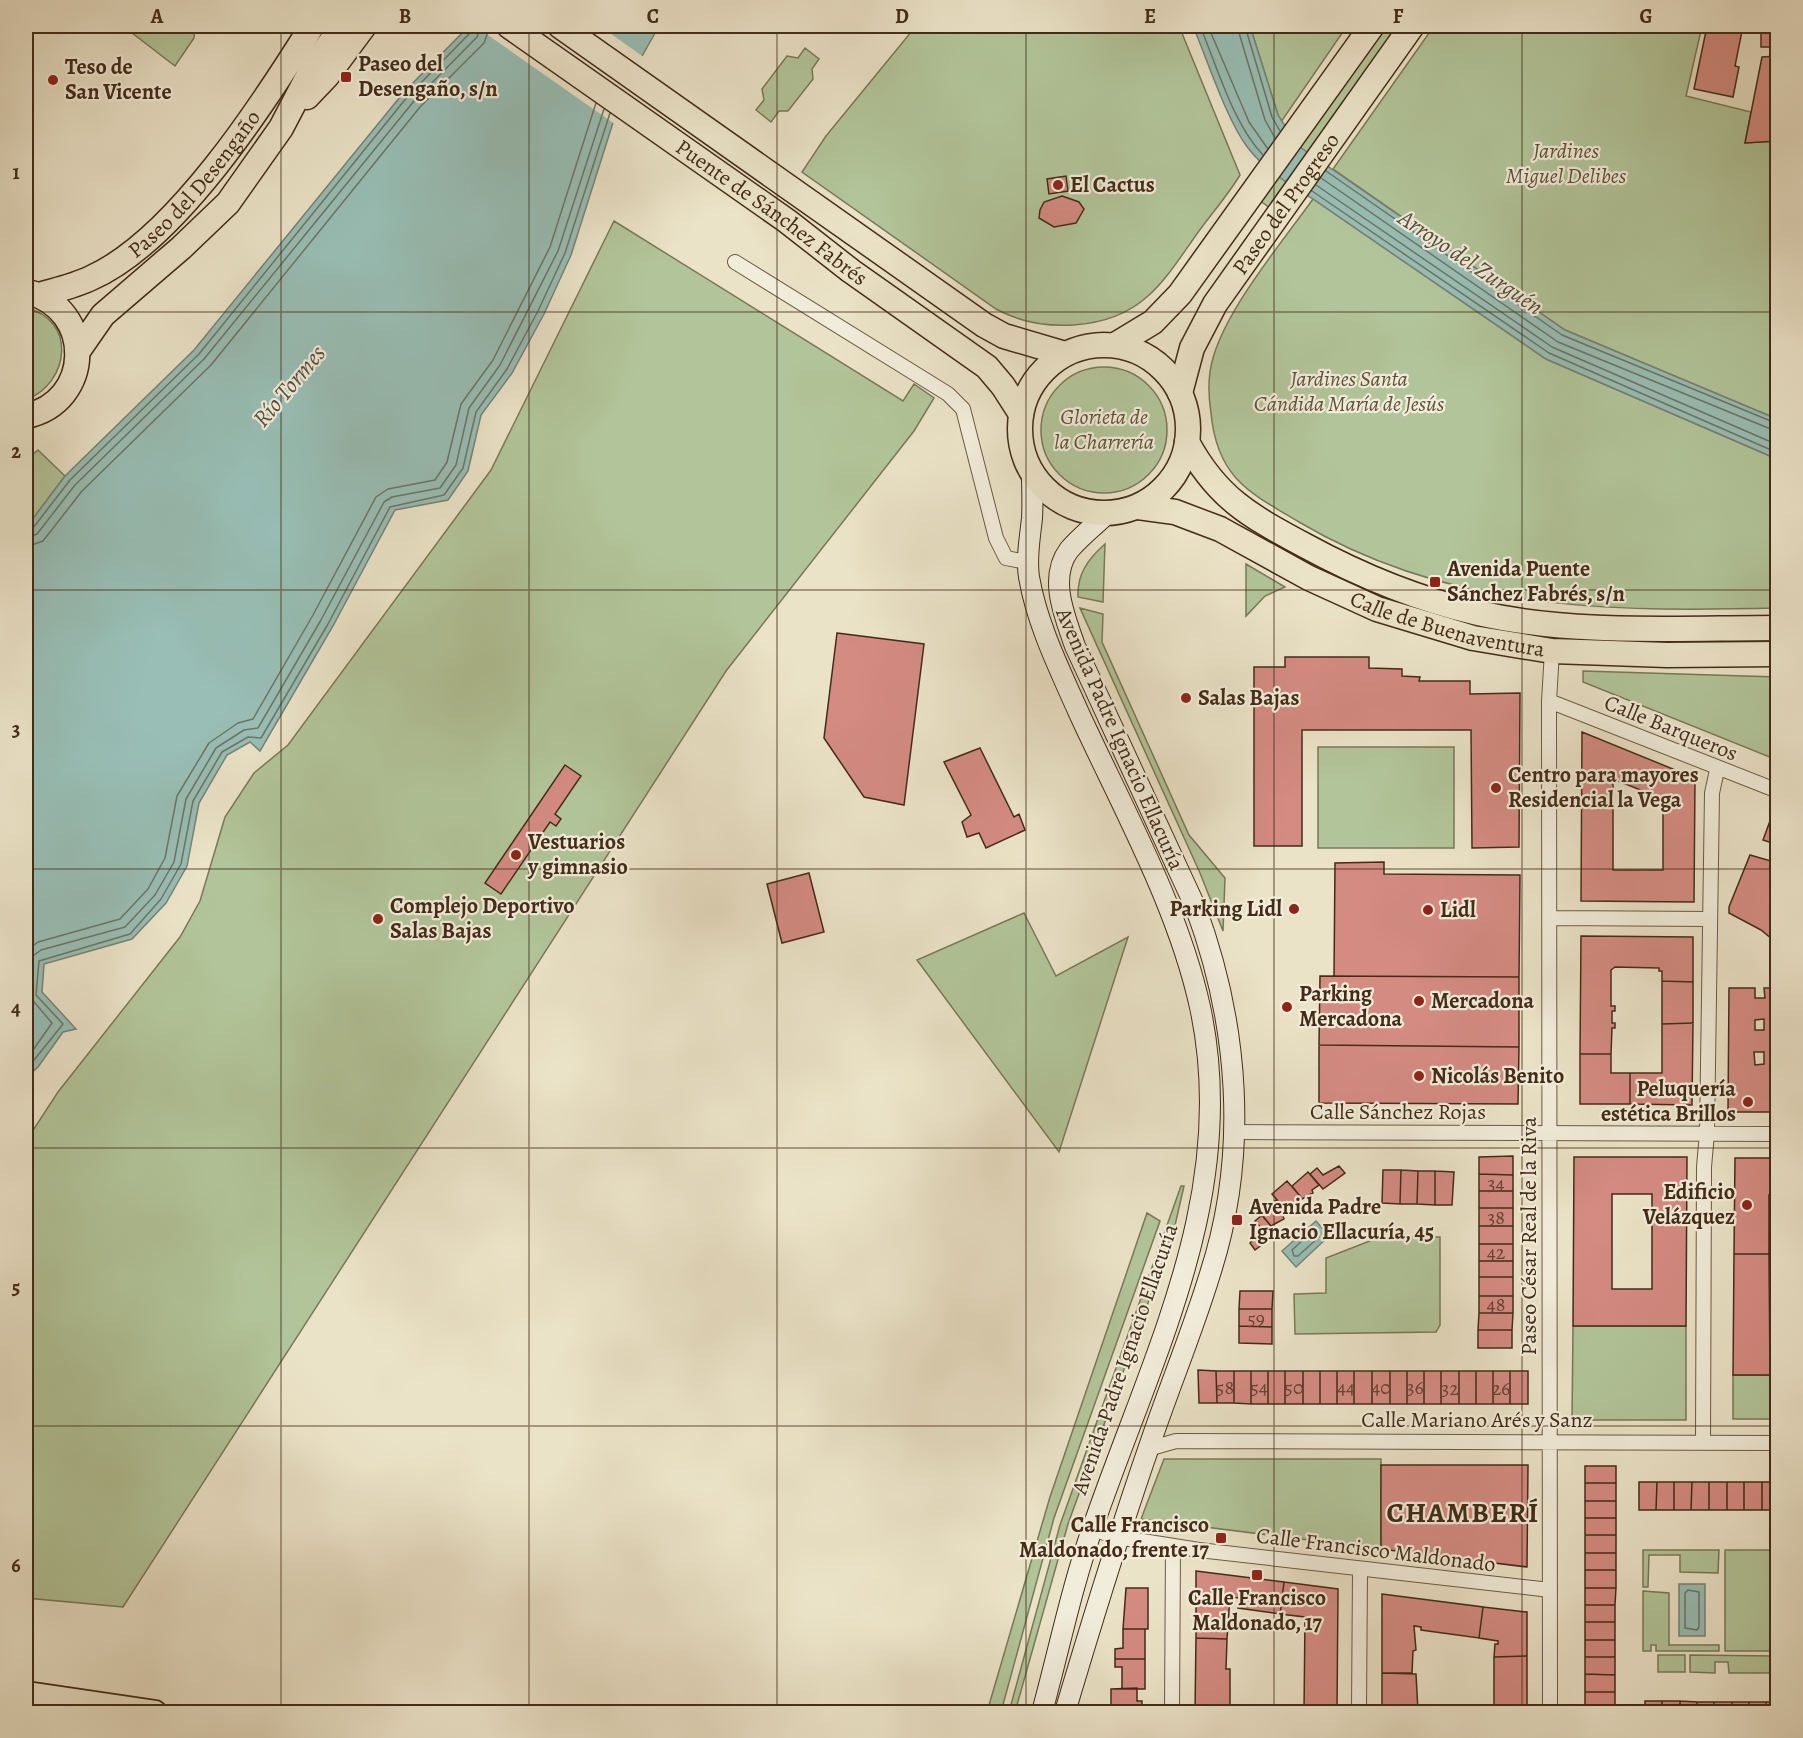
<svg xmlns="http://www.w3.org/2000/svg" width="1803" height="1738" viewBox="0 0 1803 1738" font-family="Alegreya,serif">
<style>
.green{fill:#b2c59a;stroke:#7a7858;stroke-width:1.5}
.water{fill:#98beb5;stroke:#768376;stroke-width:1.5}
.pier{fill:#ebe3c8}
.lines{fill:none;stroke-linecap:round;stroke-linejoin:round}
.shore{stroke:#6e7466;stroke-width:1.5}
.building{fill:#d48b82;stroke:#432b17;stroke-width:1.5;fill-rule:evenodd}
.minor-casing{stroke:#6d5943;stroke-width:16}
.secondary-casing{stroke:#432b17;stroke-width:22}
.primary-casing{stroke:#432b17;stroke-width:26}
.trunk-casing{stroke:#432b17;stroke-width:27}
.minor{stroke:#f2eddb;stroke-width:14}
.secondary{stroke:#f2eddb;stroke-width:20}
.primary{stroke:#ebe3c8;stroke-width:22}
.trunk{stroke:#ebe3c8;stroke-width:24}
.grid{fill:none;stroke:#432b17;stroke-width:1.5;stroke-opacity:0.55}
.poi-dot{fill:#8f2418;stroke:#f2eddb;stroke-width:2}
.labels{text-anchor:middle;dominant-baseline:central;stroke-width:4.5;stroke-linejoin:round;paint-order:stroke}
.number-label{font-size:20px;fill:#674332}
.poi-label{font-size:22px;font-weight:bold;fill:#432b17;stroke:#f2eddb;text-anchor:start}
.park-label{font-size:22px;font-style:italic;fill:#5f5238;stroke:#f2eddb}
.street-label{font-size:22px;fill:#432b17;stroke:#f2eddb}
.water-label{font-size:24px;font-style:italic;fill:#58503e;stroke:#f2eddb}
.district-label{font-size:28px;font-weight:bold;letter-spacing:1.5px;fill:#432b17;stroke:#f2eddb}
.neatline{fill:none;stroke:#432b17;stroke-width:2}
.grid-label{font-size:20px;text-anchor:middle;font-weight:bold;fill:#432b17}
</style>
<rect width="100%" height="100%" fill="#ebe3c8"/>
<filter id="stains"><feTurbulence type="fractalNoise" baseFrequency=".00333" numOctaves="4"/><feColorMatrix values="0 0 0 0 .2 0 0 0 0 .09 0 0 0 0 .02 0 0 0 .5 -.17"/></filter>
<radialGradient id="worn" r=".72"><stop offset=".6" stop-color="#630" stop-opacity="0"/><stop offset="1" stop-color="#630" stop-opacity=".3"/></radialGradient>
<path class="green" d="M123 26H195L194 38 175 66Z
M916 26H1179L1240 175C1228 195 1212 213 1199 231 1183 253 1168 278 1148 296 1108 332 1040 333 996 309L802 172 826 136Z
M1250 26H1347L1281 122 1278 115Z
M1384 26H1399L1270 208 1259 200Z
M1434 26H1702L1686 96 1751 112 1745 143 1777 141V419L1565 330 1333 169Z
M805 48 819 59 812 69 813 79 788 111H779L771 122 756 110 764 100 762 89 787 56 798 58Z
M1313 199 1546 359 1777 459V608C1609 612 1449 611 1299 522 1248 492 1217 477 1211 413 1209 400 1208 386 1210 372 1217 319 1281 244 1313 199Z
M614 221 903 401 914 384 934 398 914 431 726 671 123 1607 26 1598V1141L58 1092 180 937 200 901 225 817 254 773 288 745 491 470Z
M26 308C76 319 71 382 26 400Z
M1041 430a63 63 0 1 1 126 0a63 63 0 1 1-126 0Z
M38 450 65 476 26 528V460Z
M1105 544 1103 602 1078 597C1077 574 1088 559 1105 544Z
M1246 564 1285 587 1265 596 1246 616Z
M1080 608 1103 614 1102 642 1189 835 1225 878 1223 931 1200 873Z
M1583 671 1777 677V760L1583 682Z
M1318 747H1454V848H1318Z
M1024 913 1056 976 1128 937 1059 1152 917 960Z
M1181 1186H1184L1173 1234 1068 1524 1015 1712H1009L1060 1525Z
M1147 1213 1160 1221 1054 1518 1001 1712H987L1050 1497Z
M1380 1237H1440V1325L1436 1332 1295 1334 1294 1294 1326 1293V1258Z
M1573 1326H1686V1420H1572Z
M1733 1375H1777V1419H1733Z
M1164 1459H1381V1549L1141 1519Z
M1643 1550H1719L1718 1573 1680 1572V1555H1649L1648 1587H1643Z
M1725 1550H1777V1651H1725Z
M1643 1591 1669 1593V1645H1719V1651H1656V1645H1651V1651H1643Z
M1658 1655H1685V1672H1658Z
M1690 1655 1772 1656V1673H1729L1728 1662H1715V1673L1690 1672Z"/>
<path class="water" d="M469 26H659L624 88 571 255 544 314 512 373 481 415 468 471 448 500 395 510 333 626 260 751 250 742 227 755 199 803 187 866 166 903 132 939 44 964 42 992 76 1029 63 1032 38 1067 26 1078V528L65 476 194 350 404 92Z
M1193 26H1250L1278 115 1297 145 1565 330 1777 419V459L1546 359 1313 199C1289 184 1265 170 1248 148 1227 121 1207 59 1193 26Z
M1316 1221 1329 1236 1296 1267 1282 1251Z
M1679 1584H1705V1636H1679Z"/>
<path class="pier" d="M475 26H600L645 58 627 89 616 125Z"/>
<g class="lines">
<path class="shore" d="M1200 26C1217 66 1233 124 1263 155
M1208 26 1249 122 1268 149
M1237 26 1265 120 1275 138
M1245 26 1272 117 1280 131
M1326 171 1562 335 1778 424
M1321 178 1558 342 1778 432
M1316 185 1552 347 1778 445
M1312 191 1549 353 1778 453
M26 530 33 528 70 480 199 354 408 96 471 32 473 26
M26 538 37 534 75 485 204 359 414 101 477 37 481 26
M26 547 43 541 82 491 211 365 420 107 484 43 490 26
M26 951 38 942 120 919 148 889 165 858 177 796 209 743 238 723 253 719 313 615 376 497 388 489 435 480 447 462 461 404 493 360 550 247 596 103
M26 1060 52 1023 29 996 33 956 41 950 125 927 155 895 174 862 186 799 216 748 244 730 258 728 321 620 384 502 392 497 440 488 456 465 469 408 500 365 558 251 604 109
M26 1070 63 1024 36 995 39 961 130 934 161 899 181 864 193 801 222 752 248 737 261 738 328 624 390 507 444 495 463 468 476 412 507 369 538 311 565 253 610 113
M1313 1231H1317L1319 1237 1298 1256H1294L1292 1250Z
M1688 1590 1699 1592V1627L1697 1630 1685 1628V1593Z"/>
</g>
<path class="building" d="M1707 26H1743L1735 66 1739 67 1733 97 1694 89Z
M1761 26H1778V47H1761Z
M1778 56V141L1745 143 1762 57Z
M1066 176 1068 191 1049 194 1047 179Z
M1062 196 1079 202 1084 209 1076 223 1054 227 1039 218 1040 210 1044 202Z
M837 633 924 644 904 805 864 797 824 738Z
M1285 657H1369V668L1402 669V676L1420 677 1419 681H1470V694L1520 693 1519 847 1472 848 1471 730H1302V846H1254V667H1285Z
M1582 732 1695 778 1694 902 1581 901ZM1613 779 1663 799V870H1613Z
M980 748 1014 817 1019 814 1025 830 986 848 979 833 967 837 962 822 971 815 944 762Z
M565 765 581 776 555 814 561 819 556 826 550 822 501 894 485 883Z
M1778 799V845L1763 840Z
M1750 855 1778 863V944L1761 930 1729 913V907Z
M1384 862V874L1520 875 1519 977 1334 976 1335 863Z
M809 873 824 932 782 943 767 884Z
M1581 936 1693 937V982L1662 981V971H1659V968L1615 967 1611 970V1006H1615V1011H1612V1023H1615V1028H1612L1611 1054H1580Z
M1320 976 1519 977V1047L1319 1045Z
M1662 981 1693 982V1023L1662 1024Z
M1729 988H1755V998H1765L1764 988H1778V1112H1728ZM1764 1019V1030H1755V1020ZM1754 1052H1764V1064L1755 1065Z
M1693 1023 1692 1105 1630 1104V1073H1662V1024Z
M1319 1045 1519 1047 1518 1104 1319 1103Z
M1580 1054H1611V1073H1630V1104H1580Z
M1513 1156V1175L1479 1174V1157Z
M1574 1157H1687L1686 1326H1573ZM1612 1194H1652V1289H1612Z
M1735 1158H1778V1195H1769V1254H1734Z
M1339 1166 1345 1173 1323 1189 1310 1174 1317 1168 1323 1175Z
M1383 1170H1401L1400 1204 1382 1203Z
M1401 1170 1418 1171 1417 1204H1400Z
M1418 1171H1435V1205L1417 1204Z
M1435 1171 1454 1172 1452 1205H1435Z
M1308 1172 1319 1185 1312 1190 1313 1193 1302 1199 1292 1186Z
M1479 1174 1513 1175V1191H1479Z
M1287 1181 1300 1196 1296 1201V1204L1285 1209 1272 1194Z
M1479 1191H1513V1208H1479Z
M1276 1200 1287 1212 1283 1216 1284 1219 1271 1226 1260 1213Z
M1479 1208H1513V1226H1479Z
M1262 1215 1275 1231 1271 1238 1255 1250 1250 1243 1262 1229 1255 1221Z
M1479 1226H1513V1244H1479Z
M1479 1244H1513V1261H1479Z
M1734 1254H1769L1770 1375H1733Z
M1479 1261H1513V1277H1479Z
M1479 1277H1513V1296H1479Z
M1240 1291H1273L1272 1309H1239Z
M1479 1296H1513V1313H1479Z
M1239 1309H1272V1327L1239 1326Z
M1479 1313H1513L1512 1330H1478Z
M1239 1326 1272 1327V1344L1239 1343Z
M1478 1330H1512V1348H1478Z
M1198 1370 1216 1371 1217 1403H1199Z
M1216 1371H1234V1403H1217Z
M1234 1371H1251V1404L1234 1403Z
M1251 1371H1268V1404H1251Z
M1268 1371H1285V1404H1268Z
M1285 1371H1303V1404H1285Z
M1303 1371H1320V1404H1303Z
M1320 1371H1337V1404H1320Z
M1337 1371H1354V1404H1337Z
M1354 1371H1372V1404H1354Z
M1372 1371H1390V1404H1372Z
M1390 1371H1407V1404H1390Z
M1407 1371H1424V1404H1407Z
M1424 1371H1441V1404H1424Z
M1441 1371H1459V1404H1441Z
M1459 1371H1476V1404H1459Z
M1476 1371H1493V1404H1476Z
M1493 1371H1510V1404H1493Z
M1510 1371H1528V1404H1510Z
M1381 1465H1528L1527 1567 1381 1549Z
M1585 1466H1616V1483H1585Z
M1639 1482H1657L1656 1510H1639Z
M1657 1482H1674V1510H1656Z
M1674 1482H1692L1691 1510H1674Z
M1692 1482H1709V1510H1691Z
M1709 1482H1727V1510H1709Z
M1727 1482H1744V1510H1727Z
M1744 1482H1762V1510H1744Z
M1762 1482H1778V1510H1762Z
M1585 1483H1616V1501H1585Z
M1585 1501H1616V1518H1585Z
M1585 1518H1616V1535H1585Z
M1585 1535H1616V1553H1585Z
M1585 1553H1616V1570H1585Z
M1585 1570H1616V1588H1585Z
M1196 1571 1284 1582 1280 1614 1238 1608 1239 1598 1230 1597 1227 1639 1196 1638Z
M1284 1582 1338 1589 1337 1712H1304L1305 1617 1280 1614Z
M1126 1588H1148V1629H1123Z
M1585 1588H1616L1615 1605H1585Z
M1382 1594 1483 1607 1479 1638 1421 1630V1627L1414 1626 1416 1650 1413 1651 1412 1673H1382Z
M1585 1605H1615V1622H1585Z
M1483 1607 1527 1612V1656L1494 1657 1495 1644H1498V1641L1479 1638Z
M1585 1622H1615V1640H1585Z
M1123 1629H1145V1659H1115V1649L1123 1648Z
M1196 1638 1227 1639 1226 1669H1230V1712H1195Z
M1585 1640H1615V1657H1585Z
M1527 1656V1712H1494V1657Z
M1585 1657H1615V1675L1585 1674Z
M1115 1659H1145V1689H1122V1667H1115Z
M1382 1673 1416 1674 1418 1712H1382Z
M1585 1674 1615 1675V1692H1585Z
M1137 1688V1701H1142V1710L1111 1709V1689Z
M1585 1692H1615V1709H1585Z
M1645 1701H1662V1712H1645Z
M1662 1701H1680V1712H1662Z
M1680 1701 1697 1702V1712H1680Z
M1697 1702H1714V1712H1697Z
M1714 1702H1732V1712H1714Z
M1732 1702H1749V1712H1732Z
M1749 1702H1766V1712H1749Z
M1766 1702H1778V1712H1766Z
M1111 1709 1142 1710V1712H1111Z
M1585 1709H1615V1712H1585Z"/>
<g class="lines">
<g class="minor-casing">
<path id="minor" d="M735 262 948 394 963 409 996 538 1006 558 1027 562
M1549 701 1778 791
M1550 918 1710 919
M1235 1132 1778 1134
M1703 1443 1704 1167 1707 1133 1712 793 1717 770
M1148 1449 1176 1441 1778 1443
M1092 1529 1117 1537 1199 1550 1550 1590
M1172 1712 1173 1546
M1359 1712 1360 1569
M1550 1712 1549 701 1552 651"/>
</g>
<g class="secondary-casing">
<path id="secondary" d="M1032 473C1032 488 1033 503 1032 518 1030 538 1026 558 1029 577 1037 624 1059 668 1078 711 1121 805 1178 906 1200 1007 1240 1192 1153 1353 1094 1524 1072 1585 1059 1650 1042 1712
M1065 1712C1092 1621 1120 1530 1151 1441 1170 1385 1193 1330 1210 1274 1249 1154 1239 1024 1195 906L1075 646C1065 617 1048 578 1069 550 1080 537 1095 525 1107 514"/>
</g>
<g class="primary-casing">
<path id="primary" d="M26 1693 155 1712"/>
</g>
<g class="trunk-casing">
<g id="trunk">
<path id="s1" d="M509 26 787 221 851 271 987 367 1003 386 1021 414"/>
<path d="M560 26 984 325 1004 336 1065 354"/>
<path d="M307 97 327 76 364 26"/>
<path id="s2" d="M39 295C56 290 75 286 91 278 175 241 264 103 312 26"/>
<path d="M1115 345 1153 322 1180 294 1372 26"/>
<circle cx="1104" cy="429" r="84"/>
<path d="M78 351 103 315 181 248 228 203 281 128 315 63 343 26"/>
<path id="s3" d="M1180 393 1192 348 1215 304 1412 26"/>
<path d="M26 416C93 402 95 309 28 292"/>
<path d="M1187 442C1217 498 1250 516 1304 545 1359 575 1416 599 1478 613 1575 635 1678 628 1778 628"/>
<path id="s4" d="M1138 507 1175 512 1220 529 1309 578 1377 609 1473 638 1552 651 1667 655 1778 654"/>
</g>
</g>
<use href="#minor" class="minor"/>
<use href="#secondary" class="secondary"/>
<use href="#primary" class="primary"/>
<use href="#trunk" class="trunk"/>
</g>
<path class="grid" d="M281 26V1712M529 26V1712M777 26V1712M1026 26V1712M1274 26V1712M1522 26V1712M26 312H1778M26 590H1778M26 869H1778M26 1148H1778M26 1426H1778"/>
<g class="poi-dot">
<rect x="340" y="71" width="12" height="12" rx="3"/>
<circle cx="53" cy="80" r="6"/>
<circle cx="1058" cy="185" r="6"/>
<rect x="1429" y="576" width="12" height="12" rx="3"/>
<circle cx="1186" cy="698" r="6"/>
<circle cx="1496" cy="788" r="6"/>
<circle cx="516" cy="855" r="6"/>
<circle cx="1294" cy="909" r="6"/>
<circle cx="1428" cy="910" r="6"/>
<circle cx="378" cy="919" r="6"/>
<circle cx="1419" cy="1001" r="6"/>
<circle cx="1287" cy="1007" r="6"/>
<circle cx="1419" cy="1076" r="6"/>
<circle cx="1748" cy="1102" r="6"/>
<circle cx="1747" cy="1205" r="6"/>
<rect x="1231" y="1214" width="12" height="12" rx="3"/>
<rect x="1215" y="1532" width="12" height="12" rx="3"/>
<rect x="1251" y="1569" width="12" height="12" rx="3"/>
</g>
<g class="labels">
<g class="number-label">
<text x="1496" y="1183">34</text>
<text x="1496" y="1217">38</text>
<text x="1496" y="1252">42</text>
<text x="1496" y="1304">48</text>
<text x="1256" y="1318">59</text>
<text x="1225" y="1387">58</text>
<text x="1259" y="1387">54</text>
<text x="1294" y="1387">50</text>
<text x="1346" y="1387">44</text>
<text x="1381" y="1387">40</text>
<text x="1415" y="1387">36</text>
<text x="1450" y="1388">32</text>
<text x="1501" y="1388">26</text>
</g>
<g class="poi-label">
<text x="358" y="64">Paseo del<tspan x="358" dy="25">Desengaño, s/n</tspan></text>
<text x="65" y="67">Teso de<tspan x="65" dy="25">San Vicente</tspan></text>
<text x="1070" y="185">El Cactus</text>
<text x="1447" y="569">Avenida Puente<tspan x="1447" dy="25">Sánchez Fabrés, s/n</tspan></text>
<text x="1198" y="698">Salas Bajas</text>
<text x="1508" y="775">Centro para mayores<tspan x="1508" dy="25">Residencial la Vega</tspan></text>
<text x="528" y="842">Vestuarios<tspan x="528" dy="25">y gimnasio</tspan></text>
<text x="390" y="906">Complejo Deportivo<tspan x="390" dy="25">Salas Bajas</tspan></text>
<text x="1282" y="909" text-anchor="end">Parking Lidl</text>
<text x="1440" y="910">Lidl</text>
<text x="1299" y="994">Parking<tspan x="1299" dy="25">Mercadona</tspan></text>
<text x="1431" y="1001">Mercadona</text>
<text x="1431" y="1076">Nicolás Benito</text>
<text x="1736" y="1089" text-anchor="end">Peluquería<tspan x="1736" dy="25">estética Brillos</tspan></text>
<text x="1735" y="1192" text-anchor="end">Edificio<tspan x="1735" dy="25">Velázquez</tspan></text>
<text x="1249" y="1207">Avenida Padre<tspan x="1249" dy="25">Ignacio Ellacuría, 45</tspan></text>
<text x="1209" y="1525" text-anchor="end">Calle Francisco<tspan x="1209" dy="25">Maldonado, frente 17</tspan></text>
<text x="1257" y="1598" text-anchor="middle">Calle Francisco<tspan x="1257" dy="25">Maldonado, 17</tspan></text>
</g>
<g class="park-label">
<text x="1566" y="151">Jardines<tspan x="1566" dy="25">Miguel Delibes</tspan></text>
<text x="1349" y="379">Jardines Santa<tspan x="1349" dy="25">Cándida María de Jesús</tspan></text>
<text x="1104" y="417">Glorieta de<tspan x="1104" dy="25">la Charrería</tspan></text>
</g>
<g class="street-label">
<text stroke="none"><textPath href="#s2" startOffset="196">Paseo del Desengaño</textPath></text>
<text stroke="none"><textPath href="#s3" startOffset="219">Paseo del Progreso</textPath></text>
<text stroke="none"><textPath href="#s1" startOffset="322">Puente de Sánchez Fabrés</textPath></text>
<text stroke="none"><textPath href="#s4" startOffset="334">Calle de Buenaventura</textPath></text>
<text transform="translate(1671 728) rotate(22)">Calle Barqueros</text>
<text transform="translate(1120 739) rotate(66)">Avenida Padre Ignacio Ellacuría</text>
<text x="1398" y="1112">Calle Sánchez Rojas</text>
<text transform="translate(1529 1236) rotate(-90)">Paseo César Real de la Riva</text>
<text transform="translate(1125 1359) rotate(-71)">Avenida Padre Ignacio Ellacuría</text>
<text x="1477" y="1420">Calle Mariano Arés y Sanz</text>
<text transform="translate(1376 1550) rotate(7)">Calle Francisco Maldonado</text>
</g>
<g class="water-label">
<text transform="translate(1471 262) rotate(34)">Arroyo del Zurguén</text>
<text transform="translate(289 386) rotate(-50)">Río Tormes</text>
</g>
<g class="district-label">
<text x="1463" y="1513">CHAMBERÍ</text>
</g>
</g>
<rect width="1803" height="1738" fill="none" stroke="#ebe3c8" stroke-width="66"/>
<rect x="33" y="33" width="1737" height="1672" class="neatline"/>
<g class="grid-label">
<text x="157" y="23">A</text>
<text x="405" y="23">B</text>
<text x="653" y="23">C</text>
<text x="902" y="23">D</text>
<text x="1150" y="23">E</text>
<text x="1398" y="23">F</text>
<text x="1646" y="23">G</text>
<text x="16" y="179">1</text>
<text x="16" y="458">2</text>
<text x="16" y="736">3</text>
<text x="16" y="1015">4</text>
<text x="16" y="1294">5</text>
<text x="16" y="1572">6</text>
</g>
<rect width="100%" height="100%" filter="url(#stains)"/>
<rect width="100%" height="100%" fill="url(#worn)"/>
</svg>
